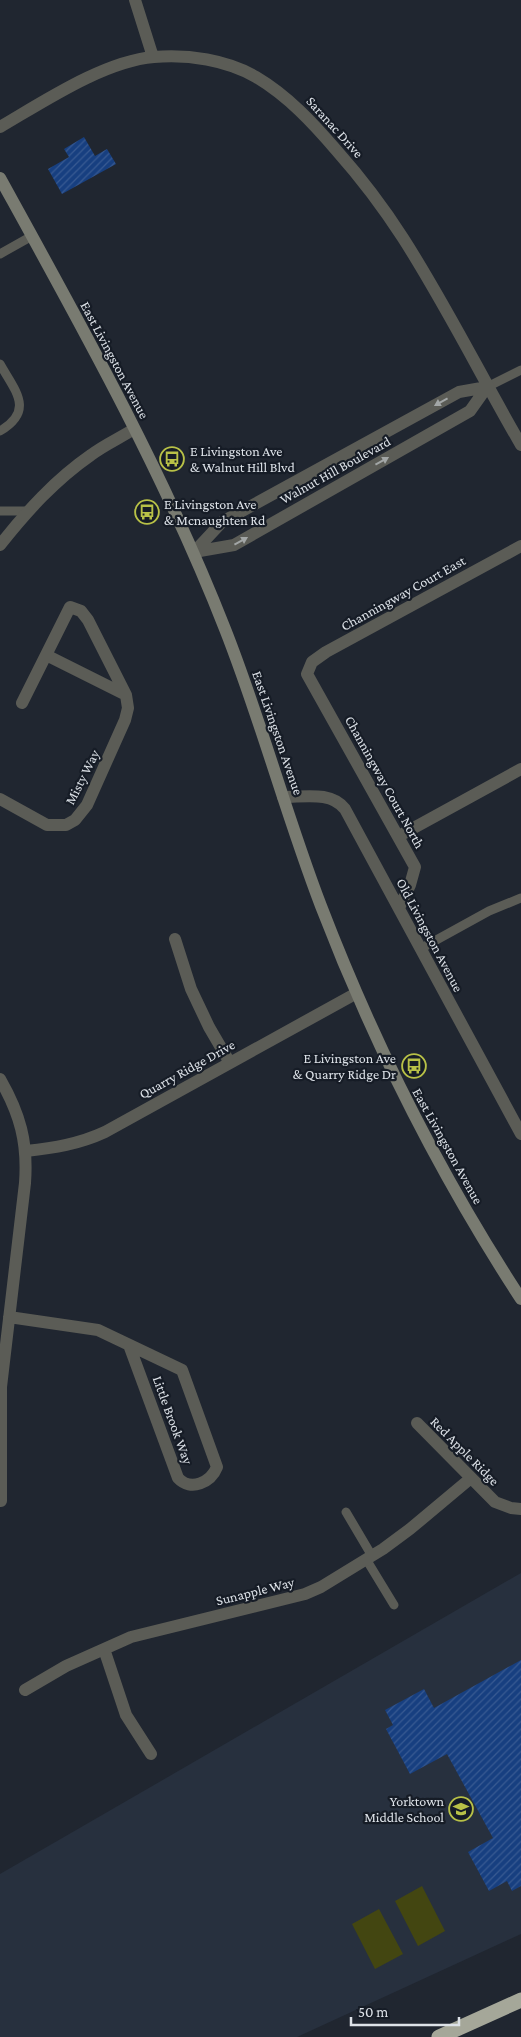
<svg xmlns="http://www.w3.org/2000/svg" width="521" height="2037" viewBox="0 0 521 2037" font-family="'Crimson Pro',serif">
<style>
.built{fill:#27303e}
.pitch{fill:#434611}
.building{fill:url(#building-hatch)}
.lines{fill:none;stroke-linecap:round;stroke-linejoin:round}
.service{stroke:#5b5c56;stroke-width:9}
.minor{stroke:#5b5c56;stroke-width:12}
.tertiary{stroke:#5b5c56;stroke-width:12}
.secondary{stroke:#797b71;stroke-width:12}
.motorway{stroke:#a5a799;stroke-width:15}
.oneway{fill:#a2a6a6}
.labels{text-anchor:middle;dominant-baseline:central;stroke-width:4.5;stroke-linejoin:round;paint-order:stroke}
.street-label{font-size:14px;fill:#dde2e8;stroke:#161c26}
.poi-label{font-size:14px;fill:#dde2e8;stroke:#161c26;text-anchor:start}
</style>
<defs>
<pattern id="building-hatch" width="6" height="6" patternUnits="userSpaceOnUse" patternTransform="scale(1.25)"><rect width="6" height="6" fill="#173f80"/><path d="M-1 1l2-2M0 6l6-6M5 7l2-2" fill="none" stroke="#385a92"/></pattern>
</defs>
<rect width="100%" height="100%" fill="#202630"/>
<path class="built" d="M521 1573V1934L297 2037H0V1874Z"/>
<path class="pitch" d="M422 1886 445 1931 418 1946 395 1901Z
M379 1909 403 1954 375 1969 352 1924Z"/>
<path class="building" d="M84 137 95 156 107 149 116 164 62 194 48 169 69 157 64 149Z
M521 1660V1886L512 1891 507 1881 489 1891 468 1852 493 1838 447 1754 410 1774 386 1729 393 1725 385 1710 424 1689 434 1708Z"/>
<g class="lines">
<path class="service" d="M0 254 32 236
M0 364C15 391 35 410 0 431
M487 387 521 370
M0 511H27
M420 949 489 911 521 898
M346 1512 372 1556
M366 1559 394 1605"/>
<path class="minor" d="M135 0 153 57
M0 127C43 102 104 61 154 57 188 54 227 60 256 77 288 96 313 123 337 151 361 178 383 207 403 238 446 305 481 376 521 445
M194 552 234 545 470 411 487 387
M194 552 222 522 459 392 487 387
M46 655 126 695
M283 797C305 797 331 791 345 809L521 1134
M0 799 47 825H66L75 820 87 805 125 720 128 708 126 695 88 620 81 611 70 607 22 703
M399 836 521 769
M399 908 410 885 415 867 307 674 312 662 326 652 521 546
M175 939 191 989 209 1027 230 1063
M0 1079C20 1114 28 1142 25 1183L1 1387V1501
M26 1151C54 1148 79 1144 105 1132L355 994
M9 1317 98 1330 182 1370 217 1467C211 1482 191 1492 178 1478L129 1345
M417 1423 495 1502 511 1508 521 1509
M104 1649 126 1715 151 1754
M25 1690 66 1666 131 1637 305 1594 321 1587 383 1549 410 1529 471 1478"/>
<path class="tertiary" d="M0 545C27 511 55 480 91 455 104 445 120 438 134 429"/>
<path class="secondary" d="M0 178C81 325 164 473 225 629 261 720 286 815 321 906 374 1044 440 1175 521 1299"/>
<path class="motorway" d="M439 2037 521 2000"/>
</g>
<defs><path id="oneway-solid" d="M-6-.8H1V-3.2L6.5 0L1 3.2V.8H-6Z" transform="scale(1.25)"/></defs>
<g class="oneway">
<use href="#oneway-solid" transform="translate(441 402) rotate(151)"/>
<use href="#oneway-solid" transform="translate(382 461) rotate(-29)"/>
<use href="#oneway-solid" transform="translate(241 541) rotate(-29)"/>
</g>
<defs>
<g id="bus-ring" transform="scale(1.25)"><circle r="9.5" fill="#161c26" stroke="#b8c147" stroke-width="1.5"/><path d="M-5-6H5V4H4V6H2V4H-2V6H-4V4H-5ZM-3.5-4V0h7V-4ZM-3.5 1.2v1.5H-2V1.2ZM2 1.2v1.5H3.5V1.2Z" fill="#b8c147"/></g>
<g id="school-ring" transform="scale(1.25)"><circle r="9.5" fill="#161c26" stroke="#b8c147" stroke-width="1.5"/><path d="M0-5L7-2L0 1L-7-2ZM-4 1L0 2.5L4 1V4Q0 6-4 4Z" fill="#b8c147"/></g>
</defs>
<g fill-rule="evenodd">
<use href="#bus-ring" x="172" y="459"/>
<use href="#bus-ring" x="147" y="512"/>
<use href="#bus-ring" x="414" y="1066"/>
<use href="#school-ring" x="461" y="1809"/>
</g>
<g class="labels">
<g class="street-label">
<text transform="translate(335 127) rotate(48)">Saranac Drive</text>
<text transform="translate(115 360) rotate(62)">East Livingston Avenue</text>
<text transform="translate(335 470) rotate(-29)">Walnut Hill Boulevard</text>
<text transform="translate(403 593) rotate(-29)">Channingway Court East</text>
<text transform="translate(278 733) rotate(71)">East Livingston Avenue</text>
<text transform="translate(82 777) rotate(-63)">Misty Way</text>
<text transform="translate(385 782) rotate(61)">Channingway Court North</text>
<text transform="translate(430 935) rotate(62)">Old Livingston Avenue</text>
<text transform="translate(187 1069) rotate(-29)">Quarry Ridge Drive</text>
<text transform="translate(448 1146) rotate(61)">East Livingston Avenue</text>
<text transform="translate(173 1420) rotate(70)">Little Brook Way</text>
<text transform="translate(465 1451) rotate(45)">Red Apple Ridge</text>
<text transform="translate(255 1591) rotate(-14)">Sunapple Way</text>
</g>
<g class="poi-label">
<text x="190" y="451">E Livingston Ave<tspan x="190" dy="16">&amp; Walnut Hill Blvd</tspan></text>
<text x="164" y="504">E Livingston Ave<tspan x="164" dy="16">&amp; Mcnaughten Rd</tspan></text>
<text x="396" y="1058" text-anchor="end">E Livingston Ave<tspan x="396" dy="16">&amp; Quarry Ridge Dr</tspan></text>
<text x="444" y="1801" text-anchor="end">Yorktown<tspan x="444" dy="16">Middle School</tspan></text>
</g>
</g>
<path d="M351 2017v8h108v-8" fill="none" stroke="#dde2e8" stroke-width="2.5"/>
<text x="358" y="2017" font-size="15" fill="#dde2e8" stroke="#161c26" stroke-width="4" paint-order="stroke">50 m</text>
</svg>
